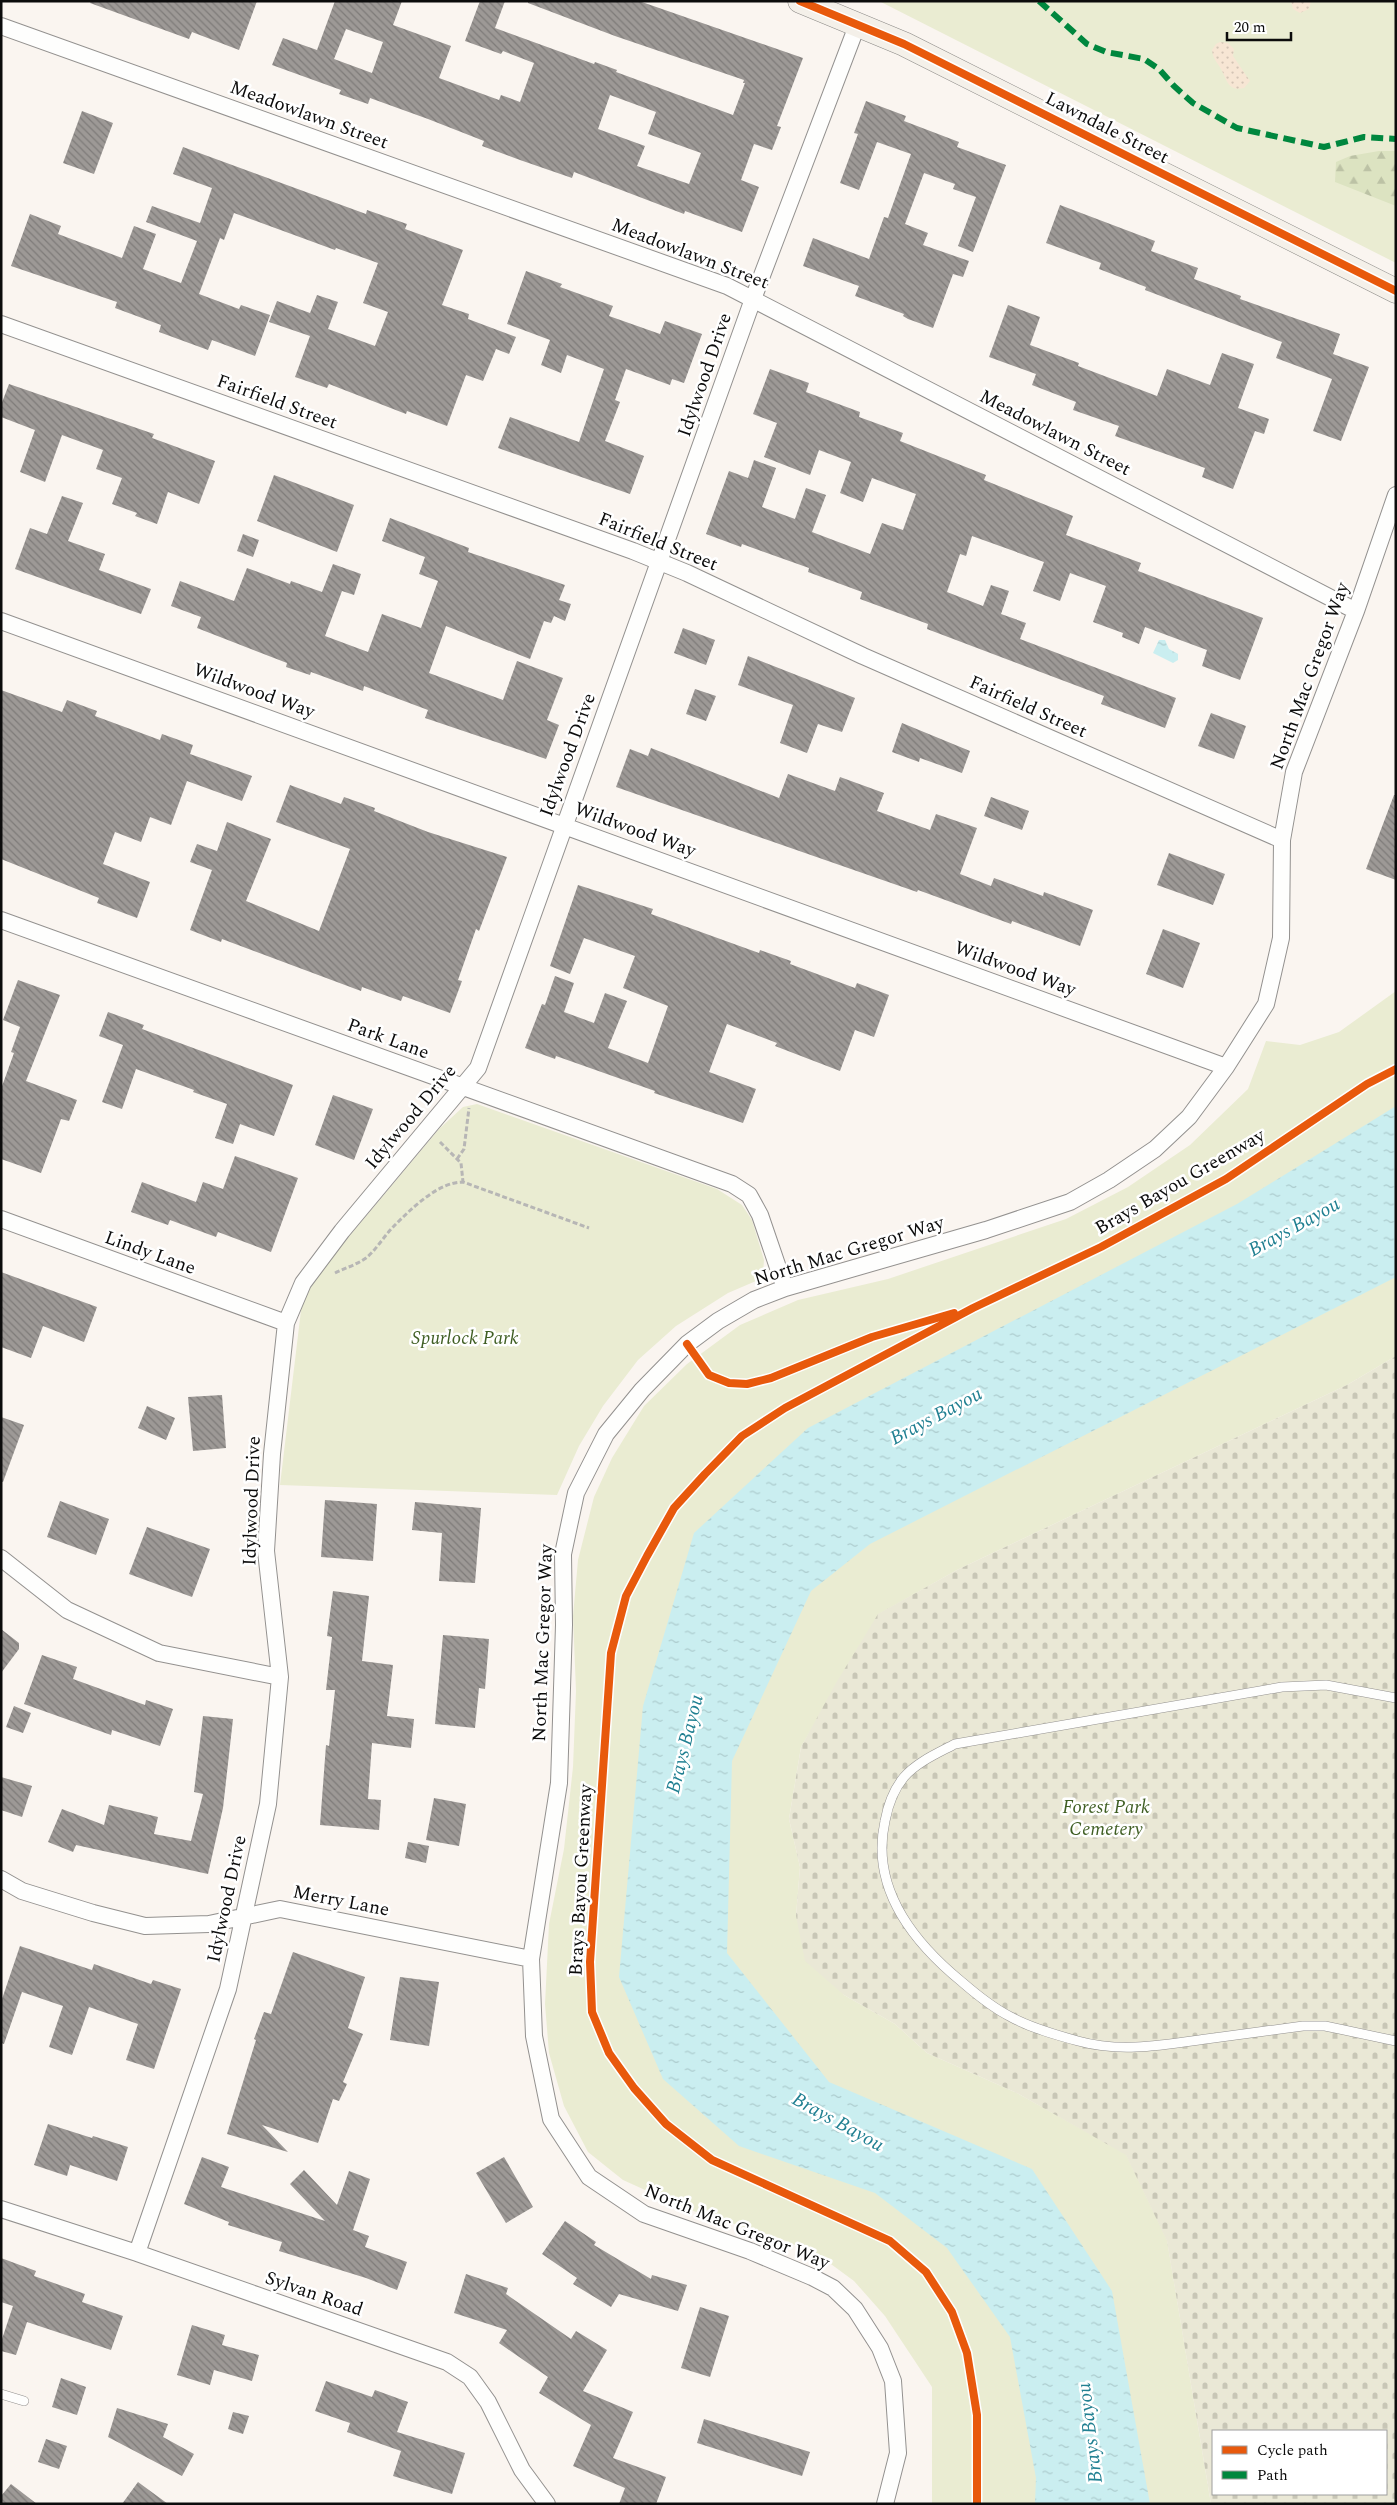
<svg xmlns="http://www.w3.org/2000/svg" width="1397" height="2505" viewBox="0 0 1397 2505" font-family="Spectral,serif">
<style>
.green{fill:#eaecd2}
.forest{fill:url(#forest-firs)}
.sand{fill:url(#sand-dots)}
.cemetery{fill:url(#cemetery-stones);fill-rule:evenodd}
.water{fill:url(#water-ripples)}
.building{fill:url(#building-back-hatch);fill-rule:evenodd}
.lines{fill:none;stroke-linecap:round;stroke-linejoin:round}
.service-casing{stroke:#93918f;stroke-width:10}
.minor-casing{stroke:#93918f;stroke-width:18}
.secondary-casing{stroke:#8a8885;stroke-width:25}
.path{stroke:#b7b6b5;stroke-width:3;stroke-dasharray:5 2.5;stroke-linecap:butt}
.service{stroke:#fefefd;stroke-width:9}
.minor{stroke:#fefefd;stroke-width:16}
.secondary{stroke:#f4f0e9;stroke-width:24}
.quiet{stroke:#00873e;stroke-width:6;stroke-dasharray:12 6;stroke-linecap:butt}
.cycleway-casing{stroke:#fff;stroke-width:11}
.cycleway{stroke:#e8590c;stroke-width:8}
.labels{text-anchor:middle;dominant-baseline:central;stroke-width:5;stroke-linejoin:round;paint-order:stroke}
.street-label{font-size:19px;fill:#0c0c0c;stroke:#fff}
.park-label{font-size:19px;font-style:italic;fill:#3f5e23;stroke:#fff}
.water-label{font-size:20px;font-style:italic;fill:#218092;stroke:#fff}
</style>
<defs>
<pattern id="forest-firs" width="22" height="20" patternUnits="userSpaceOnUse" patternTransform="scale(1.25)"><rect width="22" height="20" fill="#dce3c1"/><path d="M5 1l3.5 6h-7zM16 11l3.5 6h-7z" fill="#bcc2a5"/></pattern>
<pattern id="sand-dots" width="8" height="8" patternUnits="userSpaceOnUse" patternTransform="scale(1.25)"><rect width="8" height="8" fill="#f7e6d4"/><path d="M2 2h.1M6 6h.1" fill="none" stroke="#d3c4b5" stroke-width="1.8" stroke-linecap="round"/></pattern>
<pattern id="cemetery-stones" width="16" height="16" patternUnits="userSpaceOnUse" patternTransform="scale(1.25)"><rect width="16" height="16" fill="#eae8d6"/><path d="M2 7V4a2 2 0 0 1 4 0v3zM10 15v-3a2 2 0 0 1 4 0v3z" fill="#c8c6b6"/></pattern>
<pattern id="water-ripples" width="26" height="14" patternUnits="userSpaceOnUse" patternTransform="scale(1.25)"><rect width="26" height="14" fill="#caeef0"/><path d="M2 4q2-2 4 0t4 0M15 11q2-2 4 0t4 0" fill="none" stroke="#accbcd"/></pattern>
<pattern id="building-back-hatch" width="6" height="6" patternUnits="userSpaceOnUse" patternTransform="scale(1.25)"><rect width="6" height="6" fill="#9d9996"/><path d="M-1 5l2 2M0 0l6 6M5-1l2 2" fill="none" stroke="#7e7b79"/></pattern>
</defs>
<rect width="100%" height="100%" fill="#faf5f0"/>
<path class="green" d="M879 1H1396V263Z
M1396 991V1356L1347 1385 957 1570 879 1614 801 1747 789 1819 800 1867 796 1916 844 1995 895 2024 927 2053 1017 2093 1126 2154 1167 2240 1211 2504H932V2387L885 2316 854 2281 820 2256 779 2238 687 2209 623 2180 588 2152 564 2106 549 2053 545 2004 549 1924 564 1849 573 1767 576 1691 573 1616 578 1560 594 1497 612 1458 644 1406 687 1364 740 1325 798 1300 888 1279 1066 1219 1128 1187 1190 1145 1248 1089 1266 1041 1300 1045 1339 1032Z
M477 1104 717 1189 742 1205 752 1220 764 1260 763 1273 756 1281 728 1293 676 1326 638 1360 603 1406 579 1446 557 1495 280 1485 302 1302 321 1270 439 1129 463 1107Z"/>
<path class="forest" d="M1379 151H1396V206L1335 182 1336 162 1350 156Z"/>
<path class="sand" d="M1291 1H1311L1309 9 1300 13 1293 9Z
M1220 42 1228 43 1234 49 1233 56 1250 81 1244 88C1228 92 1227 80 1221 69 1217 62 1213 59 1212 50L1216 44Z"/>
<path class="cemetery" d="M1396 1356V2504H1211L1167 2241 1126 2155 1017 2093 927 2053 895 2024 844 1995 805 1961 796 1916 800 1867 789 1819 801 1747 836 1683 878 1614 957 1570 1347 1385ZM1213 2431H1386V2494H1213Z"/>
<path class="water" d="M1159 640H1165L1169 649 1178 654V660L1173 663 1153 653Z
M1396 1106V1277L870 1544 811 1591 732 1761 727 1953 829 2082 1032 2169 1112 2291 1150 2504H1035L1036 2478 1010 2337 947 2248 875 2193 739 2146 663 2079 619 1977 643 1706 694 1533 808 1428 1237 1204Z"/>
<path class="building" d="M91 1H257L239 50 192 32 189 39 90 3Z
M335 1H402L393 25 451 46 439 78 499 100 501 95 520 102 534 63 503 51 501 54 465 41 480 1H505L495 28 594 64 595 62 617 70 616 72 733 115 745 83H743L744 80 615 36 528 3V1H639L803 58 777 126 781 127 772 150 754 144 741 180 759 187 742 232 685 211 684 214 574 172 572 178 520 160 482 146 484 141 428 119 370 98 368 104 339 94 341 90 272 65 283 38 317 50ZM346 29 383 42 372 73 334 59ZM610 95 656 112 648 134 701 153 689 184 637 166 645 146 598 129Z
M866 101 906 116 904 121 959 142 957 147 1006 165 973 252 958 246 976 197 953 189 955 184 924 173 905 224 928 233 923 245 969 261 963 277 953 274 933 328 908 319 903 316 904 314 855 296 859 286 803 266 813 238 869 259 884 217 888 218 911 154 877 142 859 190 840 183 858 134 854 133Z
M82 111 113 123 94 174 63 163Z
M183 147 366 214 367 210 407 224 405 229 463 250 442 305 469 314 468 319 516 337 509 354 496 349 483 381 466 375 447 426 407 411 406 414 329 384 327 388 295 377 310 336 269 322 277 301 310 313 317 295 338 302 328 329 375 346 388 312 363 303 378 263 336 248 335 250 234 213 224 240 220 238 199 294 239 309 241 305 270 315 255 356 212 340 208 350 159 332 161 325 115 308 117 302 11 266 30 214 61 226 58 234 122 258 134 226 156 234 143 269 181 283 197 241 146 222 152 206 200 223 212 188 173 174Z
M1060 205 1155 241 1151 251 1198 268 1194 279 1241 296 1240 299 1340 334 1333 354 1369 367 1341 441 1313 431 1332 379 1276 358 1282 342 1145 290 1146 287 1099 269 1101 263 1046 243Z
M526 271 562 284 560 287 613 306 609 316 660 334 665 321 702 334 684 383 672 379 670 385 626 369 615 400 620 402 605 441 644 456 630 494 498 448 510 417 579 442 604 369 567 355 561 373 541 365 550 340 507 324Z
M1008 305 1040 317 1030 345 1079 363 1078 366 1157 396 1167 369 1210 385 1222 353 1254 364 1238 408 1269 419 1264 434 1255 431 1233 489 1202 477 1205 468 1115 436 1119 426 1073 410 1076 402 1032 385 1036 374 989 357Z
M770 369 809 383 806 392 860 412 859 417 903 433 900 441 986 475 984 480 1073 516 1066 535 1141 563 1138 571 1263 618 1240 680 1202 666 1207 650 1145 627 1139 644 1122 637 1123 633 1093 622 1106 586 1070 573 1060 601 1033 591 1044 562 972 536 966 556 960 554 947 592 983 606 991 585 1009 591 1001 614 1026 623 1020 639 1176 698 1165 728 1101 704 1104 696 927 629 928 624 860 599 862 592 808 572 809 568 742 544 741 547 706 534 729 471 748 478 754 460 776 468 762 507 795 519 806 488 826 495 812 532 870 554 882 523 903 530 916 494 872 478 863 502 840 493 851 462 819 450 810 475 764 457 777 423 753 414Z
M9 384 154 434 152 438 215 461 199 504 168 492 157 524 135 516 137 513 112 504 122 478 96 469 103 450 62 435 45 482 20 472 35 430 1 417V405Z
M274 475 354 505 337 552 257 521Z
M62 496 83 503 68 541 105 554 99 570 151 589 141 614 15 569 30 528 47 534Z
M390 518 469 548 468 552 565 585 559 600 571 604 565 621 554 616 551 623 544 621 530 659 446 626 429 673 503 700 517 661 563 678 547 720 559 725 546 759 425 718 428 710 364 686 363 691 311 672 310 675 286 667 287 663 197 628 201 617 171 606 180 581 234 601 247 568 290 584 291 581 322 592 333 564 361 574 354 595 342 591 325 636 368 652 382 614 421 628 438 581 419 574 425 557 382 541Z
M243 534 259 540 253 557 237 551Z
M683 628 715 640 706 665 674 653Z
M748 656 855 698 842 732 818 724 807 753 780 743 793 705 738 685Z
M695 689 716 696 706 721 686 714Z
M1 690 62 712 67 700 97 711 95 716 160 740 162 734 193 745 190 754 252 776 242 801 187 781 171 825 150 817 141 842 115 832 103 864 150 882 137 918 97 903 99 898 1 859Z
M1211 713 1246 726 1234 759 1198 746Z
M902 723 970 751 962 773 920 758 919 762 892 752Z
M651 748 779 798 788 774 835 791 840 777 884 793 877 811 930 830 936 814 977 828 960 874 991 886 994 878 1043 896 1044 892 1093 910 1080 946 1012 921 1011 924 918 890 917 892 616 787 630 749 648 756Z
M290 785 341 804 344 797 375 808 374 811 428 832 507 857 479 931 476 929 458 980 462 981 450 1013 403 996 401 1001 362 987 361 991 222 939 221 942 190 930 212 870 190 862 197 844 217 851 227 822 271 839 246 901 319 931 350 849 276 822Z
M1394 795H1396V880L1366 869Z
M991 797 1029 811 1022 830 984 816Z
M1169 853 1225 874 1213 905 1157 885Z
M578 885 653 909 651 914 759 953 760 950 791 961 790 964 855 988 857 983 889 995 874 1037 855 1030 840 1071 775 1046 777 1043 727 1024 709 1072 756 1089 743 1123 654 1093 655 1091 556 1056 555 1059 525 1048 542 1004 545 1005 555 976 574 983 564 1012 594 1023 605 993 627 1001 608 1048 648 1063 668 1006 623 988 635 956 584 938 570 974 550 966Z
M1163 929 1200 943 1183 988 1146 974Z
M18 980 60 995 26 1081 77 1100 69 1121 61 1119 41 1173 1 1159V1089L14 1053 11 1052 20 1027 3 1020Z
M108 1012 144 1025 142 1029 293 1085 274 1136 240 1124 233 1144 215 1138 227 1104 193 1092 194 1090 136 1069 122 1109 102 1102 123 1045 99 1036Z
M333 1095 373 1109 354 1160 315 1145Z
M235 1156 298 1178 271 1252 218 1232 216 1237 170 1220 168 1225 131 1212 142 1182 196 1202 203 1182 223 1189Z
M1 1272 97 1307 84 1342 43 1326 31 1358 1 1347Z
M222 1395 226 1448 193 1451 188 1397Z
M147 1406 175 1418 166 1440 138 1428Z
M1 1417 24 1425 3 1482H1Z
M325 1500 377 1504 373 1561 321 1557Z
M60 1501 109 1519 96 1555 47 1537Z
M415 1502 481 1508 475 1583 439 1581 442 1533 412 1530Z
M147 1527 210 1549 192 1597 129 1574Z
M333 1591 369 1596 362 1661 393 1665 387 1716 414 1719 411 1748 372 1743 368 1799 381 1800 379 1830 320 1825 326 1745 329 1746 335 1690H326L332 1637 327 1636Z
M1 1629 19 1643V1649L1 1673Z
M443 1635 489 1639 485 1689 479 1688 475 1728 435 1724Z
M42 1655 77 1667 73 1679 145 1705 146 1700 173 1709 160 1746 112 1730 111 1735 24 1704Z
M14 1706 31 1713 23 1733 6 1727Z
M203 1716 233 1719 223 1808 208 1874 76 1845 73 1852 48 1842 62 1809 104 1825 109 1805 158 1817 154 1834 191 1841 203 1794 194 1792Z
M1 1777 32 1786 22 1817 1 1810Z
M434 1798 466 1804 459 1846 426 1840Z
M408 1842 429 1846 426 1863 405 1858Z
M20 1946 92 1970 94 1964 151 1984 153 1980 181 1989 154 2069 126 2060 138 2024 89 2007 72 2055 49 2047 63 2006 22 1992 4 2044 1 2043V2002Z
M293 1952 365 1977 348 2028 363 2034 343 2082 347 2084 339 2101 333 2099 318 2143 262 2125 288 2152 227 2134 256 2040 254 2039 264 2012 271 2014Z
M400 1977 439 1982 429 2046 390 2040Z
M48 2124 92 2138 93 2136 128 2147 117 2181 70 2165 67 2176 34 2165Z
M202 2157 229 2167 221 2187 325 2221 290 2184 304 2170 337 2205 349 2171 370 2179 353 2230 369 2236 365 2247 407 2262 397 2290 366 2278 279 2251 282 2242 228 2225 229 2222 184 2204Z
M504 2157 533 2207 506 2223 476 2173Z
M565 2221 596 2242 594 2245 651 2279 652 2275 687 2285 678 2311 619 2294 611 2307 573 2284 577 2278 542 2254Z
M1 2258 36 2271 34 2276 85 2294 82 2302 123 2316 111 2350 27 2322 16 2355 1 2351V2342L13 2306 1 2302Z
M466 2274 508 2288 506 2294 571 2339 576 2331 607 2350 583 2391 633 2412 613 2458 666 2477 656 2504H619L625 2488 573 2466 591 2425 539 2393 548 2377 499 2343 507 2330 454 2313Z
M700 2307 729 2316 710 2377 681 2368Z
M192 2325 225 2335 222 2345 259 2355 252 2381 214 2370 210 2385 177 2375Z
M61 2378 86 2387 77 2415 52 2407Z
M326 2381 372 2397 375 2390 408 2402 397 2432 465 2453 452 2494 393 2476 401 2451 347 2432 350 2423 315 2411Z
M117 2408 168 2424 163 2437 194 2454 182 2476 108 2437Z
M233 2412 249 2416 243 2434 228 2429Z
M704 2419 810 2452 802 2476 697 2443Z
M46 2439 67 2446 59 2469 38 2462Z
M138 2482 168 2504H122Z
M11 2484 37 2504H1V2496Z"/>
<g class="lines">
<g class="service-casing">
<path id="service" d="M1396 1698 1326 1685 1282 1687 955 1744C938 1753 917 1762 904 1777 894 1789 888 1805 885 1821 870 1888 913 1942 962 1982 977 1995 993 2008 1011 2017 1031 2028 1056 2035 1078 2041 1121 2053 1163 2045 1206 2039 1238 2035 1271 2030 1303 2026H1325L1396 2041
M1 2394 24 2401"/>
</g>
<g class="minor-casing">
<path id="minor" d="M1 26 727 286 1356 611
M1 324 633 551 687 573 863 656 1282 840
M1 621 1226 1067
M1 920 732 1184 749 1195 760 1215 785 1288
M1 1219 286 1323
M1 1558 67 1610 159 1653 280 1677
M1 1879 22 1891 93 1913 145 1926 209 1924 280 1909 531 1959
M1 2209 137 2253 447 2362 470 2377 488 2402 522 2470 547 2504
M137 2253 228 1989 268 1804 280 1677 266 1551 272 1454 286 1323 303 1283 342 1231 478 1068 753 299 858 23
M885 2504 898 2453 893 2381 880 2348 855 2309 833 2288 812 2277 750 2251 644 2214 589 2177 551 2119 534 2036 531 1959 559 1783 564 1625 563 1554 576 1493 606 1434 642 1390 687 1344 718 1321 754 1300 785 1288 986 1230 1070 1202 1109 1180 1155 1149 1189 1117 1226 1067 1266 1004 1281 938 1282 840 1294 772 1356 611 1396 495"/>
</g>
<g class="secondary-casing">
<path id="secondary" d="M800 1 904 44 1396 291"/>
</g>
<path class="path" d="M440 1142 461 1163 463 1182
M457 1159 464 1149 469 1108
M335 1273C345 1268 356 1265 366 1258 377 1249 384 1236 394 1226 411 1209 438 1182 463 1182L589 1228"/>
<use href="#service" class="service"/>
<use href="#minor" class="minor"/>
<use href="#secondary" class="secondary"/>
<path class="quiet" d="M1039 1 1087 44 1106 52 1144 59 1159 69 1174 86 1193 103 1237 128 1324 147 1364 137 1396 139"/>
<g class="cycleway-casing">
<path id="cycleway" d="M800 1 904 44 1396 291
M687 1344 709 1375 729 1383 747 1384 771 1378 872 1337 954 1313
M977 2504V2415L967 2353 952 2312 926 2272 890 2241 712 2160 666 2124 634 2088 609 2053 592 2012 590 1962 611 1653 626 1596 647 1556 674 1508 705 1474 742 1436 785 1408 973 1308 1101 1247 1226 1179 1367 1084 1396 1069"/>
</g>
<use href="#cycleway" class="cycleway"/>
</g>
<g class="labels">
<g class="street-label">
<text transform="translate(309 115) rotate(20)">Meadowlawn Street</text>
<text transform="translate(1107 128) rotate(27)">Lawndale Street</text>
<text transform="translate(690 254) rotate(21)">Meadowlawn Street</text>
<text transform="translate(705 375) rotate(-71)">Idylwood Drive</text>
<text transform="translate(277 402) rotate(20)">Fairfield Street</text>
<text transform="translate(1055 433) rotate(27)">Meadowlawn Street</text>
<text transform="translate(658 542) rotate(22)">Fairfield Street</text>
<text transform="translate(1310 676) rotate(-70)">North Mac Gregor Way</text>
<text transform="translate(254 691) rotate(20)">Wildwood Way</text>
<text transform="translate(1028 707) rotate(24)">Fairfield Street</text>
<text transform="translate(568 755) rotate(-70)">Idylwood Drive</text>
<text transform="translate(635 830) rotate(20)">Wildwood Way</text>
<text transform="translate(1015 969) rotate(20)">Wildwood Way</text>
<text transform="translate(388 1039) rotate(20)">Park Lane</text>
<text transform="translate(411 1117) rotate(-50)">Idylwood Drive</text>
<text transform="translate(1180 1182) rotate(-30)">Brays Bayou Greenway</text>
<text transform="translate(849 1251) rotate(-17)">North Mac Gregor Way</text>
<text transform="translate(150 1253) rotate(20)">Lindy Lane</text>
<text transform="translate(252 1501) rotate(-88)">Idylwood Drive</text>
<text transform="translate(543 1643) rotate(-88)">North Mac Gregor Way</text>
<text transform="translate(581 1880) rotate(-87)">Brays Bayou Greenway</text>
<text transform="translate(227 1899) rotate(-78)">Idylwood Drive</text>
<text transform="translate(341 1901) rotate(11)">Merry Lane</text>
<text transform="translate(737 2227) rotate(22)">North Mac Gregor Way</text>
<text transform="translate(314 2294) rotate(19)">Sylvan Road</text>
</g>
<g class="park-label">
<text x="465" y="1338">Spurlock Park</text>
<text x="1106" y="1807">Forest Park<tspan x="1106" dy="22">Cemetery</tspan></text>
</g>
<g class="water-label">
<text transform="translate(1294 1227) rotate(-29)">Brays Bayou</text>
<text transform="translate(936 1416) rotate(-28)">Brays Bayou</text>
<text transform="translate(685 1744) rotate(-76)">Brays Bayou</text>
<text transform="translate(838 2122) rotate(29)">Brays Bayou</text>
<text transform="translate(1090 2433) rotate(-97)">Brays Bayou</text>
</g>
</g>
<rect width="1397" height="2505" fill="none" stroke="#0c0c0c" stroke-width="5"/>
<rect x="1212" y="2430" width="175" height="65" fill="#ffffff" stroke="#9e9e9e"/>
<rect x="1222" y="2446" width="25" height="8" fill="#e8590c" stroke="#9e9e9e"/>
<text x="1257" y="2455" font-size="15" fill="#0c0c0c">Cycle path</text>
<rect x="1222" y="2471" width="25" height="8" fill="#00873e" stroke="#9e9e9e"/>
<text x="1257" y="2480" font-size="15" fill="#0c0c0c">Path</text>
<path d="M1227 32v8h64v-8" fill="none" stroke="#0c0c0c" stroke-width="2.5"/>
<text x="1234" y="32" font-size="15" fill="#0c0c0c" stroke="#ffffff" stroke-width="4" paint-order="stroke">20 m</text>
</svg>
